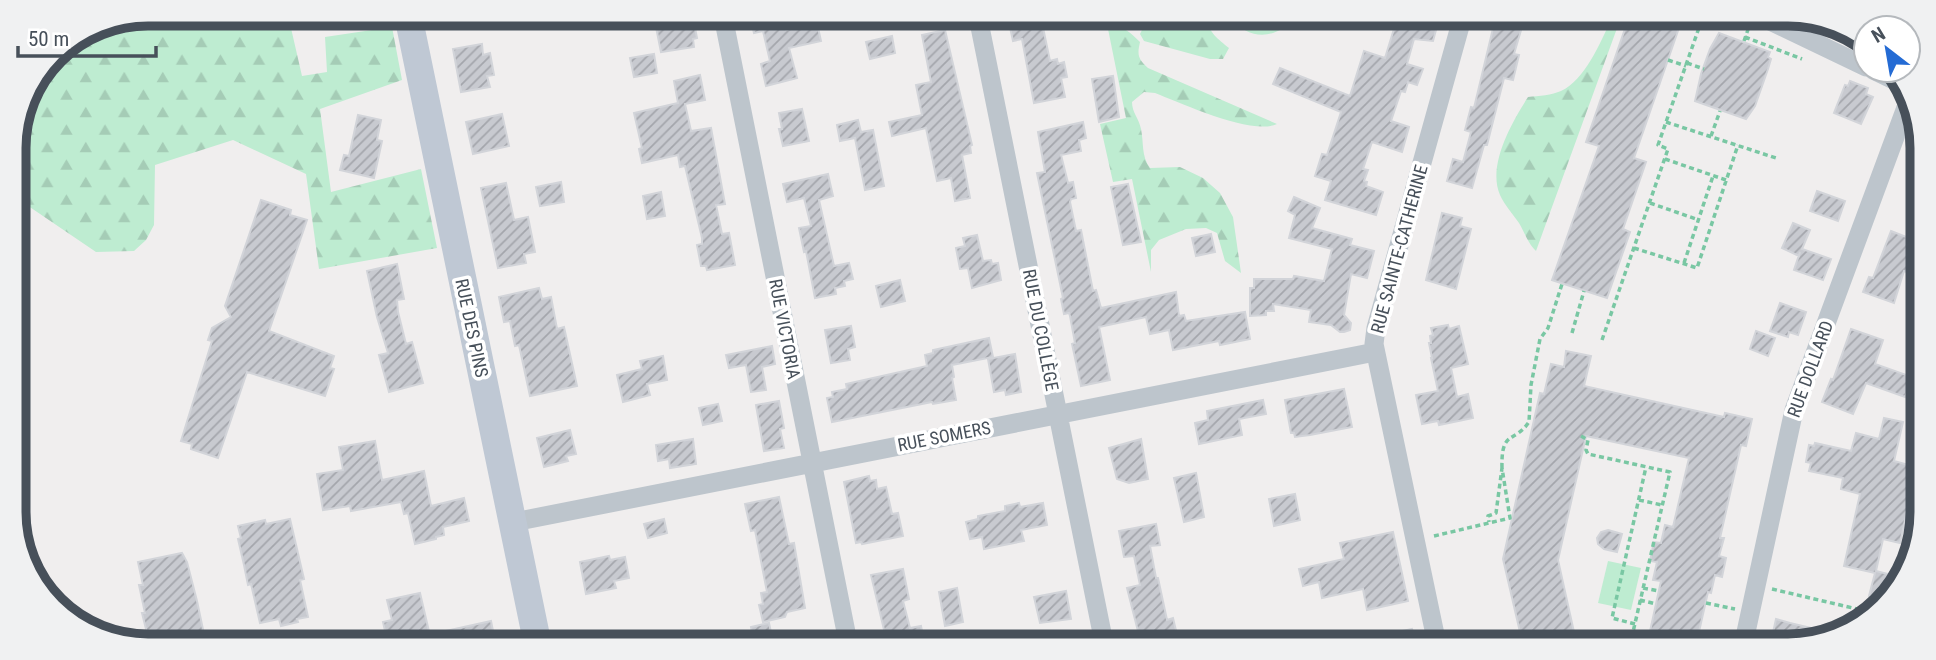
<svg xmlns="http://www.w3.org/2000/svg" width="1936" height="660" viewBox="0 0 1936 660" font-family="'Roboto Condensed',sans-serif">
<style>
.forest{fill:url(#forest-firs)}
.green{fill:#beecd1}
.building{fill:url(#building-hatch);stroke:#d2d4d9;stroke-width:2}
.lines{fill:none;stroke-linecap:round;stroke-linejoin:round}
.path{stroke:#79c7a3;stroke-width:3.5;stroke-dasharray:5 3.5;stroke-linecap:butt}
.street{stroke:#bdc5cc;stroke-width:19}
.secondary{stroke:#bfc8d4;stroke-width:28}
.labels{text-anchor:middle;dominant-baseline:central;stroke-width:7;stroke-linejoin:round;paint-order:stroke}
.street-label{font-size:18px;fill:#47505a;stroke:#fff}
.rim{fill:none;stroke:#47505a;stroke-width:9}
</style>
<defs>
<pattern id="forest-firs" width="22" height="20" patternUnits="userSpaceOnUse" patternTransform="scale(1.75)"><rect width="22" height="20" fill="#beecd1"/><path d="M5 1l3.5 6h-7zM16 11l3.5 6h-7z" fill="#a5ccb6"/></pattern>
<pattern id="building-hatch" width="6" height="6" patternUnits="userSpaceOnUse" patternTransform="scale(1.75)"><rect width="6" height="6" fill="#c8cad0"/><path d="M-1 1l2-2M0 6l6-6M5 7l2-2" fill="none" stroke="#a4a6ac"/></pattern>
</defs>
<rect width="100%" height="100%" fill="#f0eeee"/>
<path class="forest" d="M148 14 288 15 302 76 327 72 325 37 392 27 402 80 320 109 331 192 421 169 437 248 319 269 306 174 233 140 155 165 154 225 146 240 134 251 96 252 15 197 14 139 28 88 55 53 74 42Z
M1148 18H1207C1207 31 1219 40 1229 48L1223 59H1210L1144 41 1140 34Z
M1233 19V18L1292 19C1277 40 1247 40 1233 19Z
M1611 20H1620L1536 251C1527 242 1525 233 1519 223 1513 214 1505 206 1500 195 1487 165 1512 122 1528 97 1539 96 1552 95 1561 91 1585 80 1600 43 1611 20Z
M1109 23C1122 25 1131 33 1140 42 1137 55 1138 59 1148 68L1277 124C1252 136 1181 103 1155 93L1144 92 1132 102C1132 113 1139 118 1141 129 1144 143 1141 156 1150 168L1180 167 1203 178 1220 193 1233 217 1241 273 1225 261 1217 233 1206 228 1186 229 1159 240 1151 250V272L1132 179 1113 182 1100 124 1126 118 1108 29Z"/>
<path class="green" d="M1608 561 1641 568 1631 610 1598 603Z"/>
<path class="building" d="M750 17H799V23L785 26 786 30 817 23 821 41 789 48 797 78 766 86 761 64 770 61 763 31 754 33Z
M1008 18H1041L1050 61 1057 59 1058 64 1064 62 1067 77 1061 78 1065 97 1034 103 1022 39 1013 41Z
M1397 19H1439L1433 41 1414 39 1407 64 1423 69 1417 85 1408 82 1405 92 1401 91 1391 121 1409 127 1402 152 1372 142 1363 169 1368 170 1364 181 1367 182 1366 186 1383 192 1376 215 1325 200 1331 181 1315 176 1322 154 1327 155 1341 112 1273 84 1280 68 1350 96 1364 51 1385 58Z
M1495 20H1524L1514 54 1519 55 1513 80 1504 78 1487 145H1484L1472 188 1447 181 1453 159 1463 162 1471 132 1465 130 1471 107 1474 108Z
M1628 20H1665L1680 25 1634 158 1646 162 1623 229 1630 232 1607 298 1552 280 1599 146 1586 142Z
M690 21V24L694 23 697 38 693 39 694 47 661 52 656 27Z
M945 30 972 145 970 146 971 153 962 155 970 198 955 201 951 178 937 181 926 128 892 136 889 122 922 115 916 85 931 82 922 35Z
M1719 33 1770 52 1768 57 1771 59 1768 69 1755 106 1746 119 1695 101 1701 74 1710 49Z
M892 36 895 53 870 59 866 42Z
M482 44 483 55 490 53 494 75 487 76 490 87 461 92 453 49Z
M654 54 657 73 634 77 630 58Z
M700 75 705 100 685 104 691 131 711 128 725 204 716 205 722 234 729 233 735 265 707 270 706 266H701L697 245 702 244V238L685 166 680 167 678 155 642 163 639 149 642 148 634 113 678 103 674 81Z
M1113 76 1119 117 1099 122 1092 79Z
M1850 81 1868 88 1866 94 1873 97 1861 124 1834 113 1845 85 1848 86Z
M802 109 809 141 783 146 779 129H782L779 113Z
M502 114 509 146 473 154 466 122Z
M358 115 381 120 377 140 382 141 374 178 340 170 344 155 349 156Z
M858 120 861 132 873 130 884 186 865 190 855 138 840 141 837 125Z
M1083 122 1086 138 1079 140 1081 151 1061 155 1068 183 1073 182 1076 198 1071 199 1070 202 1076 231 1081 230 1093 291 1096 290 1101 308 1176 292 1179 316 1184 315 1186 321 1245 312 1250 339 1220 345 1219 341 1173 350 1169 330 1150 334 1146 317 1099 327 1110 380 1081 386 1072 344 1075 343 1070 316 1069 313 1064 314 1061 299 1063 298 1037 173 1045 172 1038 132Z
M828 174 833 196 819 200 834 266 849 263 853 279 844 281 845 286 835 288 836 294 815 298 806 251 804 252 799 228 811 226 804 198 787 202 783 184Z
M561 182 564 202 540 206 536 187Z
M506 183 514 220 528 217 535 252 524 254 526 263 498 268 481 188Z
M1128 184 1141 242 1123 245 1111 187Z
M1817 191 1845 201 1838 221 1810 211Z
M661 192 665 216 647 219 643 196Z
M1294 197 1320 208 1312 228 1352 239 1350 245 1374 251 1367 278 1351 274 1344 315 1351 323 1350 330 1344 332H1340L1331 325 1309 322 1311 310 1273 304 1274 311H1266V315L1250 316V288H1254V279H1293L1294 276 1324 281 1332 249 1289 238 1295 215 1288 211Z
M261 200 291 210 290 215 307 220 269 331 334 356 330 368 334 369 325 396 247 372 218 458 191 449 192 444 181 441 212 341 208 340 212 328 231 317 225 306Z
M1442 213 1462 218 1460 226 1471 229 1456 289 1426 280Z
M1793 223 1810 230 1802 249 1831 259 1823 280 1794 270 1800 252 1799 256 1782 248Z
M1891 231 1914 240 1912 244 1919 247V276L1904 271 1894 303 1863 292 1869 277 1873 278Z
M1211 234 1215 252 1196 256 1192 238Z
M977 235 983 261 991 260 992 264 998 263 1001 280 972 288 968 268 960 269 956 248 965 246 963 238Z
M397 264 404 299 397 300 398 312 406 344 412 342 423 383 389 392 379 355 388 353 377 317 367 271Z
M900 280 905 301 881 307 876 286Z
M539 288 542 299 551 297 557 329 564 327 577 386 530 396 519 345 515 346 510 321 504 322 499 297Z
M1780 303 1806 312 1798 335 1789 332 1788 337 1770 331Z
M1448 325 1449 329 1459 326 1468 364 1451 368 1457 397 1468 394 1473 418 1439 425 1438 421 1422 424 1416 395 1438 391 1431 358H1432L1429 343H1431L1430 336 1433 335 1431 328Z
M851 326 855 347 848 349 850 360 831 363 825 330Z
M1851 329 1883 340 1875 364 1912 377 1905 397 1866 383 1853 414 1822 402 1831 379 1833 380Z
M1756 331 1775 338 1768 356 1750 349Z
M989 338 993 357 952 365 954 377 952 378 956 400 933 404 932 402 832 422 827 398 833 397 832 392 847 389 846 384 927 366 925 355 933 353V350Z
M772 346 775 364 762 367 766 390 751 392 746 365 729 368 726 355Z
M1566 351 1591 356 1584 386 1724 417 1725 413 1752 419 1746 446 1741 445 1720 538H1724L1719 556 1726 558 1722 577 1715 575 1711 593 1708 592 1696 645H1647L1661 581 1653 580 1657 562 1650 561 1652 551 1654 542 1661 543 1665 525 1673 527 1689 458 1586 436 1558 560 1574 632 1571 633 1573 642 1560 645H1523L1503 559 1540 393 1544 394 1551 364 1564 367Z
M1015 354 1021 392 1006 395 1005 390 994 392 988 359Z
M663 356 667 380 647 384 650 395 623 402 617 375 642 369 640 361Z
M1344 389 1352 427 1310 435 1295 437 1294 433H1291L1285 400Z
M1263 400 1266 414 1239 419 1242 435 1199 444 1195 423 1208 420 1207 411Z
M779 401 784 428 780 429 784 448 764 451 756 405Z
M718 404 722 421 703 425 699 408Z
M1884 418 1903 422 1894 461 1916 467V485L1913 484 1900 543 1883 539 1876 571 1900 577 1884 599 1869 596 1875 573 1844 566 1860 494 1841 489 1843 478 1809 471 1811 463 1806 462 1809 445 1814 446 1815 443 1851 451 1856 433 1879 439Z
M570 430 576 454 566 456 568 461 544 467 537 438Z
M693 439 696 464 670 468 669 459 658 461 656 445Z
M1141 439 1148 479 1129 483 1117 479 1109 448Z
M375 441 382 480 424 471 431 506 464 498 469 521 443 527 444 535 436 537V539L415 544 408 513 404 514 401 502 351 511 350 506 323 510 317 474 343 470 339 447Z
M1196 473 1204 517 1184 522 1174 478Z
M869 476 870 481 876 480 877 489 886 487 892 514 898 513 903 536 862 544 861 542 856 543 844 482Z
M1295 494 1300 520 1274 526 1269 499Z
M779 497 789 544 794 543 805 608 787 612 785 617 763 622 759 605 763 604 761 593 767 592 755 530 751 531 745 504Z
M1019 503 1020 507 1043 503 1047 525 1021 530 1024 541 984 549 982 537 970 539 966 522 978 519V516L1005 511V506Z
M290 519 304 579 300 580 308 617 297 619 298 622 281 626 279 619 260 623 251 584 248 585 244 565 238 539 241 538 238 526 265 520 266 524Z
M664 519 667 533 648 538 644 524Z
M1156 524 1160 545 1150 546 1156 578H1158L1167 620 1173 618 1179 643H1141L1127 588 1140 585 1134 556 1124 557 1119 531Z
M1608 530 1622 534 1617 552 1604 549 1598 544 1597 538 1601 532Z
M1393 532 1408 601 1367 610 1363 589 1322 598 1319 582 1303 586 1299 569 1344 559 1340 543Z
M182 553 187 562 197 601 205 639H151L149 632 147 633 142 613H145L139 585H143L138 562Z
M609 556 610 560 625 557 629 578 614 581 616 588 586 594 580 562Z
M903 569 909 599 903 601 910 628 921 626 924 642H877L876 636 885 634 871 575Z
M957 588 963 622 945 626 939 592Z
M1066 591 1071 619 1040 623 1034 597Z
M420 593 431 640H387L383 622 392 620 387 600Z
M1776 619 1790 623 1832 633 1797 646H1770Z
M491 621 495 641 433 640 432 634Z
M769 623 773 642H754L751 627Z
M1412 629 1416 644H1371L1370 638Z"/>
<g class="lines">
<path class="path" d="M1745 37 1802 59
M1744 41 1751 21
M1668 60 1686 66
M1687 63 1704 69
M1666 122 1779 159
M1711 136 1720 111
M1665 159 1726 180
M1650 203 1699 220
M1634 248 1697 268 1738 145
M1684 263 1713 176
M1572 333 1584 291
M1602 340 1668 149 1658 145 1701 22 1696 20
M1581 436 1588 440 1586 450 1588 454 1670 472 1630 645
M1502 468C1501 429 1514 444 1529 422L1531 385 1540 339 1548 328 1562 284
M1639 500 1662 505
M1434 536 1510 518 1502 468 1496 513 1488 516 1489 522
M1643 588 1659 591
M1772 589 1874 613
M1640 600 1656 604
M1706 603 1735 609
M1635 624 1612 618 1646 467
M1633 632 1649 636
M1518 645 1516 636 1524 633"/>
<path class="street" d="M723 16 848 642
M978 17 1104 643
M1770 21 1866 67
M1873 70 1900 83
M514 522 1375 352
M1437 644 1374 344 1376 328 1462 19
M1743 646 1794 410 1908 102"/>
<path class="secondary" d="M408 15 537 641"/>
</g>
<g class="labels">
<g class="street-label">
<text transform="translate(1399 249) rotate(-75)">RUE SAINTE-CATHERINE</text>
<text transform="translate(472 328) rotate(78)">RUE DES PINS</text>
<text transform="translate(785 329) rotate(79)">RUE VICTORIA</text>
<text transform="translate(1041 330) rotate(79)">RUE DU COLLÈGE</text>
<text transform="translate(1810 369) rotate(-70)">RUE DOLLARD</text>
<text transform="translate(944 436) rotate(-11)">RUE SOMERS</text>
</g>
</g>
<path d="M0 0H1936V660H0ZM148 26H1788A122 122 0 0 1 1910 148V512A122 122 0 0 1 1788 634H148A122 122 0 0 1 26 512V148A122 122 0 0 1 148 26Z" fill="#f0f1f2" fill-rule="evenodd"/>
<path class="rim" d="M148 26H1788A122 122 0 0 1 1910 148V512A122 122 0 0 1 1788 634H148A122 122 0 0 1 26 512V148A122 122 0 0 1 148 26Z"/>
<g transform="translate(1887 49) rotate(329)"><circle r="33" fill="#ffffff" stroke="#b5b9bd" stroke-width="2"/>
<path d="M0-5L12 26L0 18L-12 26Z" fill="#246bd4"/>
<text y="-10" font-size="19" font-weight="bold" text-anchor="middle" fill="#47505a">N</text>
</g>
<path d="M18 46v10h138v-10" fill="none" stroke="#47505a" stroke-width="3.5"/>
<text x="28" y="46" font-size="21" fill="#47505a" stroke="#ffffff" stroke-width="5" paint-order="stroke">50 m</text>
</svg>
